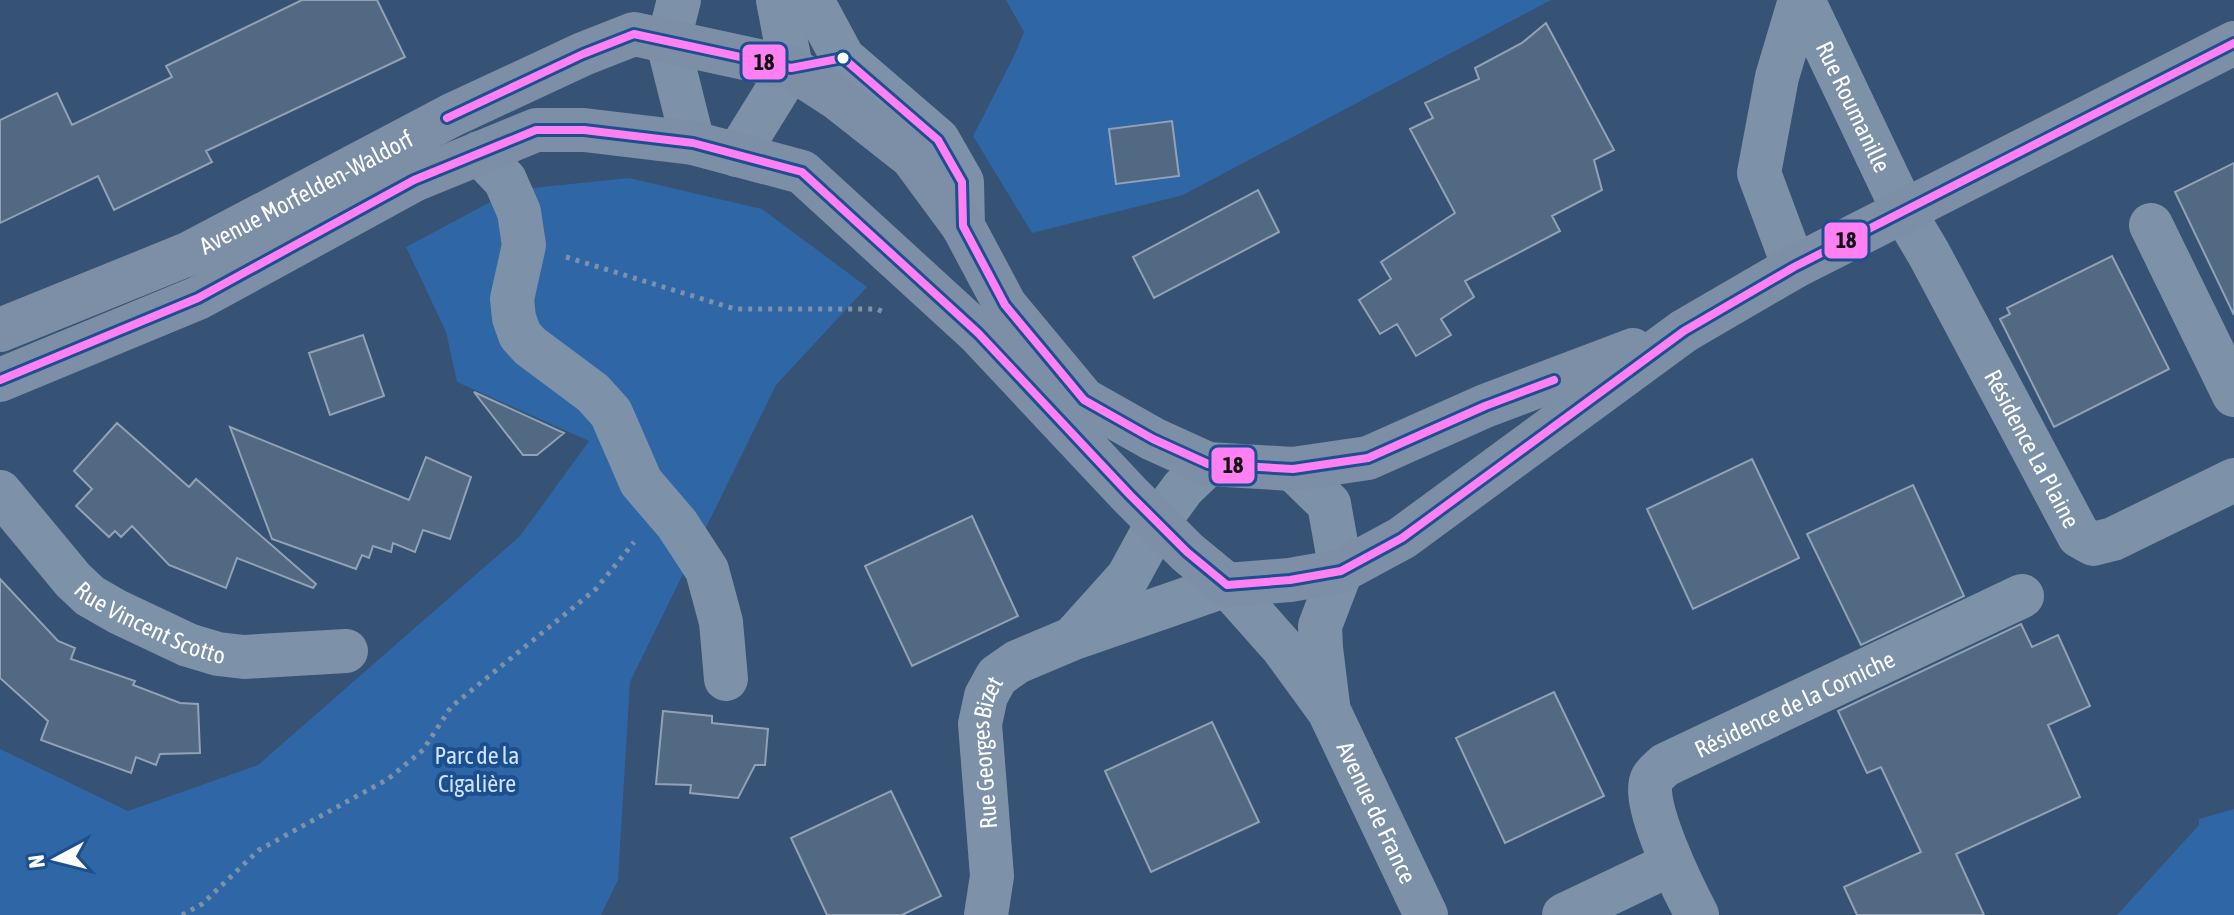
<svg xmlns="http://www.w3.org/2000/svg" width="2234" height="915" viewBox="0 0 2234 915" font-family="'Asap Condensed',sans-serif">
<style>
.green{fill:#2f66a5}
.building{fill:#526984;stroke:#92a2b6;stroke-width:2}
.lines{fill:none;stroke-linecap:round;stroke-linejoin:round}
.path{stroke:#7d92a8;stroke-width:5;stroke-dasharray:4 6;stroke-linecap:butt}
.minor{stroke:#7d92a8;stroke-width:44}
.major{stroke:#7d8ea7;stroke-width:44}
.bus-1-casing{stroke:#1b4f8f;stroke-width:14}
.bus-1{stroke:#ff80f2;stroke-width:8}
.bus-dot{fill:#fff;stroke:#1b4f8f;stroke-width:3}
.labels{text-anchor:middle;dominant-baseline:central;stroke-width:8;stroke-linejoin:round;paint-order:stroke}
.street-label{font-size:24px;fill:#fff;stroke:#1b4f8f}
.park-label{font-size:24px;fill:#cfe3fa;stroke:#1b4f8f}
.line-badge{stroke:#1b4f8f;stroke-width:3}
.pale-badge-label{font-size:22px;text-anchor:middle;font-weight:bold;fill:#111}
</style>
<rect width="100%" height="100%" fill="#365274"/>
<path class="green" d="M1006 0H1551L1183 195 1032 233 973 136 1014 56 1024 32Z
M629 178 762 209 867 287 776 385 630 682 618 880 601 915H0V749L128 811 258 765 520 536 589 441 457 382 446 332 406 247 513 190Z
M2234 809V915H2117L2199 825V819Z"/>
<path class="building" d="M302 0H377L405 57 206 151 212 162 114 210 98 176 0 223V120L57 93 72 125 172 77 166 66Z
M1546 23 1614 150 1594 160 1602 190 1552 216 1560 231 1465 281 1474 297 1441 319 1451 335 1416 356 1397 324 1380 334 1359 300 1391 279 1381 262 1455 213 1410 129 1433 118 1425 103 1479 79 1475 68 1522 43Z
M1172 121 1179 176 1116 184 1109 129Z
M2234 163V315L2175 192Z
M1258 190 1279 232 1154 298 1133 257Z
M2112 256 2169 369 2054 427 2000 319 2010 314 2007 308Z
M363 335 384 396 330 415 309 353Z
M474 392 564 433 537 455H523Z
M117 423 189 487 196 479 316 584 313 588 237 558 226 588 169 565 132 526 121 537 115 531 109 537 76 506 92 489 74 471Z
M230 427 409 500 426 457 471 477 450 539 423 530 415 552 393 543 391 552 373 546 369 558 362 555 356 569 272 539Z
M1752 459 1799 558 1693 609 1647 509Z
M1913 485 1964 596 1861 645 1807 534Z
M972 516 1018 616 912 666 865 566Z
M0 579 58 641 75 648 71 659 135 681 133 685 180 703 198 704 200 753 160 754 156 765 136 757 131 773 41 740 48 721 0 678Z
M2021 624 2032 647 2058 635 2090 706 2048 725 2080 797 1956 854 1984 915H1857L1844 887 1921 852 1881 767 1867 773 1838 711Z
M1554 692 1604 796 1505 843 1456 738Z
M663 711 712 716V723L768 729 765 765H755L738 798 690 793 691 785 656 784Z
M1212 722 1259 822 1151 872 1105 771Z
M891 791 941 896 902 915H827L791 838Z"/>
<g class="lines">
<path class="path" d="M566 257 735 309H877L887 314
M182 915 202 904 259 850 388 779 423 750 451 707 596 589 634 542"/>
<g class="minor">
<path d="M679 0 668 43 693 143"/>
<path d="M815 0V6L843 58 938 140 962 182 963 226"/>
<path id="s1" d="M1803 0 1904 212 1929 254 2079 536 2093 544 2113 539 2234 480"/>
<path d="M479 153 505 180 519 212 524 245 512 299 514 318 520 335 530 346 593 393 611 413 641 482 677 524 707 570 721 622 726 679"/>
<path d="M737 155 791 68 778 0"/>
<path d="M2151 225 2234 395"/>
<path d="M1794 267 1759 173 1777 77 1800 0"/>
<path d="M1293 469 1329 504 1341 571 1320 626 1321 648 1328 705"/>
<path id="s2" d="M0 492 73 580 90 596 118 612 188 645 218 654 244 657 346 651"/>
<path d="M1075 636 1128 577 1158 522 1183 488 1208 464"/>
<path id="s3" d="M986 915 992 876 980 724 986 696 997 676 1017 662 1074 638 1227 585 1283 648 1329 711 1426 915"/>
<path d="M1564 915 1671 864"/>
<path id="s4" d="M1697 915C1685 892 1640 802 1652 779 1654 774 1661 769 1665 765L2022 596"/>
</g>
<g class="major">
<path id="s5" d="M0 330 188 254 452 115 583 54 634 34 791 68 837 98 912 157 963 226 1005 305 1084 400 1153 439 1208 464 1293 469 1368 458 1485 406 1633 350"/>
<path d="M0 380 198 298 414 180 536 130H584L693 143 802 172 978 333 1130 495 1187 552 1227 585 1290 580 1341 571 1402 538 1684 331 1794 267 2234 43"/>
</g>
<g class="bus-1-casing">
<path id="bus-1" d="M447 118 583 54 634 34 791 68 843 58 938 140 962 182 963 226 1005 305 1084 400 1153 439 1208 464 1293 469 1368 458 1485 406 1554 380
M0 380 198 298 414 180 536 130H584L693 143 802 172 978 333 1130 495 1187 552 1227 585 1290 580 1341 571 1402 538 1684 331 1794 267 2234 43"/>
</g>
<use href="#bus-1" class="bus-1"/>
</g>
<circle class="bus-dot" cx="843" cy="58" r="7"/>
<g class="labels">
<g class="street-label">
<text stroke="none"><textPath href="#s1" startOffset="118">Rue Roumanille</textPath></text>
<text stroke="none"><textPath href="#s5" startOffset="336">Avenue Morfelden-Waldorf</textPath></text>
<text stroke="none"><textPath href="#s1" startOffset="504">Résidence La Plaine</textPath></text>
<text stroke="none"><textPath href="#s2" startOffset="204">Rue Vincent Scotto</textPath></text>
<text stroke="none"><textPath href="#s4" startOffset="308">Résidence de la Corniche</textPath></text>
<text stroke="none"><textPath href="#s3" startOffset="164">Rue Georges Bizet</textPath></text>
<text stroke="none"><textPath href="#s3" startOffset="766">Avenue de France</textPath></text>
</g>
<g class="park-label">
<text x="477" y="755">Parc de la<tspan x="477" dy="28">Cigalière</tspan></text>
</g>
</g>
<g class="line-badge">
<rect x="741" y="43" width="46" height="38" rx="8" fill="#ff80f2"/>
<rect x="1823" y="221" width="46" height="39" rx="8" fill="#ff80f2"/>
<rect x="1210" y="446" width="46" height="39" rx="8" fill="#ff80f2"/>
</g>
<g class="pale-badge-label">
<text x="764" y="70">18</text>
<text x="1846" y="248">18</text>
<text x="1233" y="473">18</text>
</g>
<g transform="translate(56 859) rotate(263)" stroke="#1b4f8f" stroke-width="6" paint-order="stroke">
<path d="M0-6L14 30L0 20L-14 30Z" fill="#ffffff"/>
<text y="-12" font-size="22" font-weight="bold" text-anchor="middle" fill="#ffffff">N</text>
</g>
</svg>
